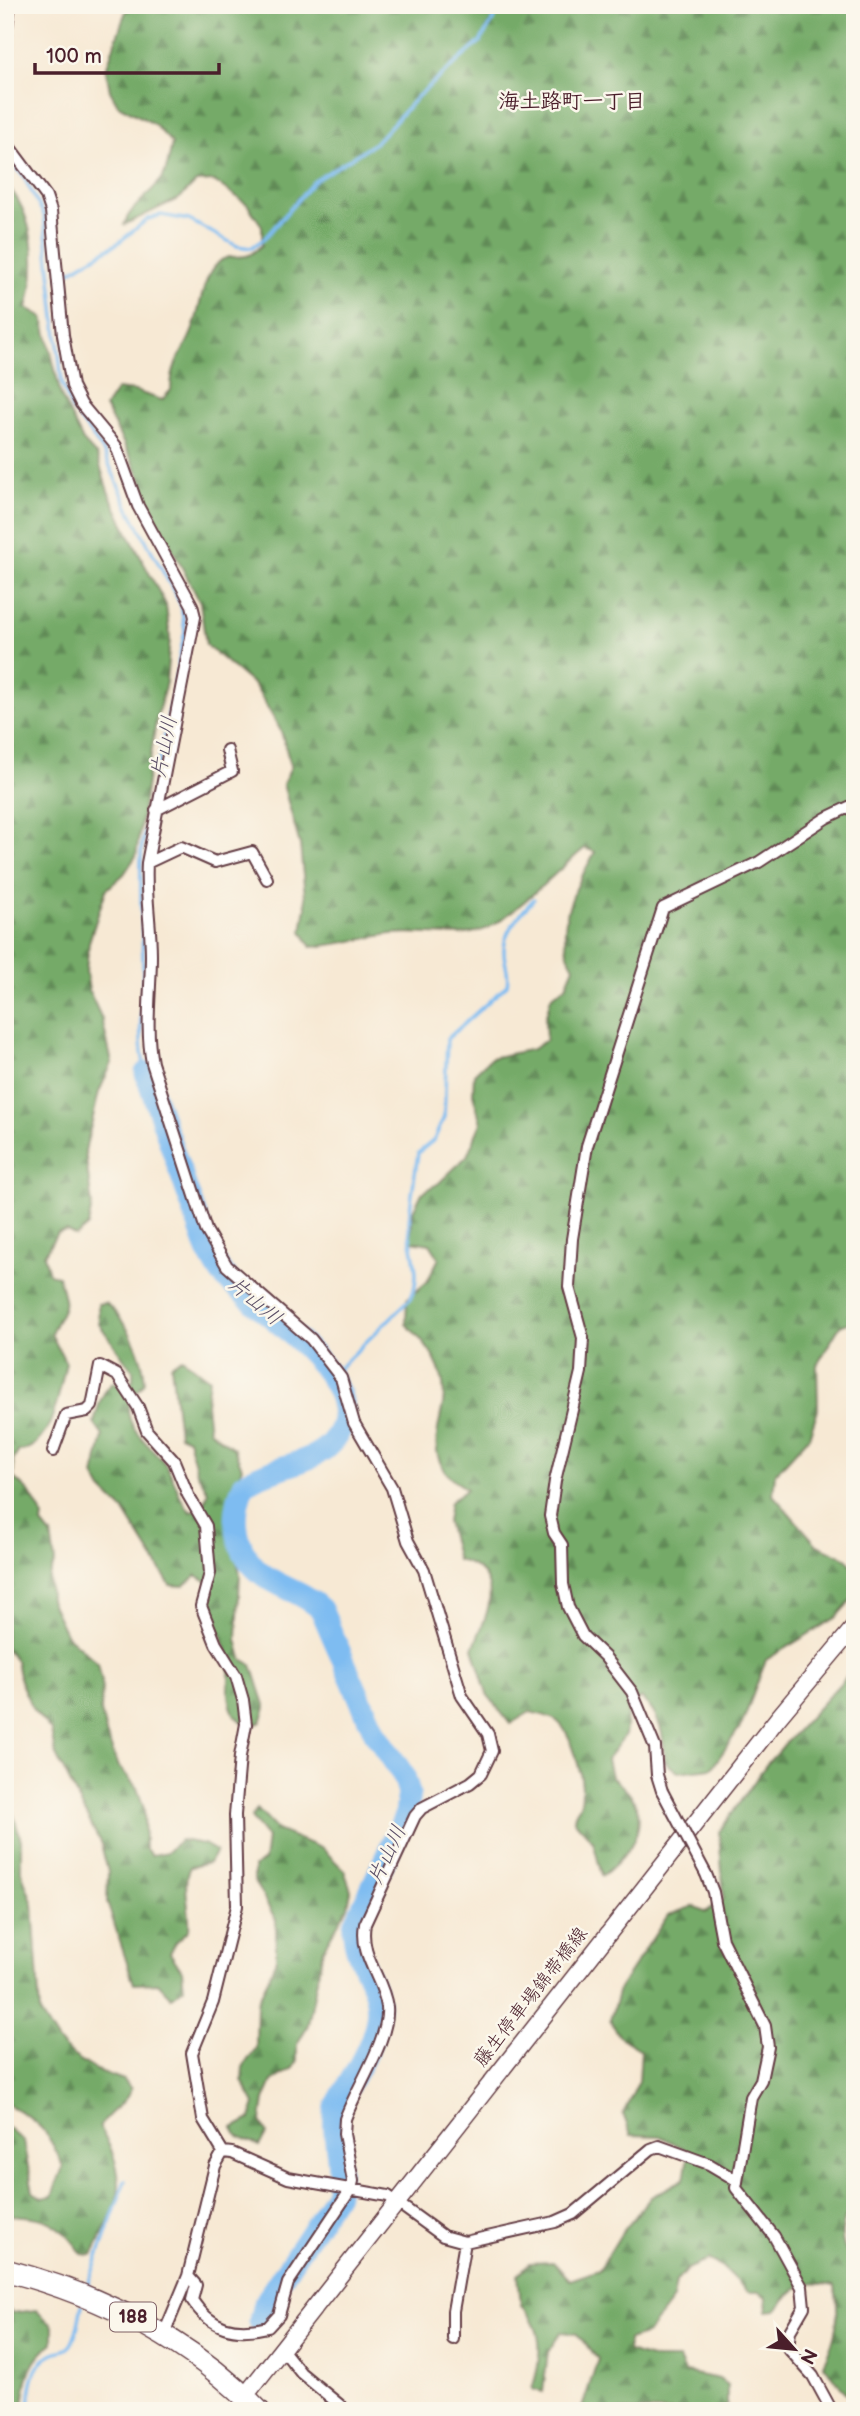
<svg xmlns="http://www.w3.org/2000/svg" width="860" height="2416" viewBox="0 0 860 2416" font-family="'Balsamiq Sans','Klee One',sans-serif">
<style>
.forest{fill:url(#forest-firs);stroke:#5f644a;stroke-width:2}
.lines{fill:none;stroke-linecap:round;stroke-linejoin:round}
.stream{stroke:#7ebcf1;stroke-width:3.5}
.river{stroke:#7ebcf1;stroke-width:23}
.street-casing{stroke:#643d44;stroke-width:14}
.secondary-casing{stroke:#643d44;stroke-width:19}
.highway-casing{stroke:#643d44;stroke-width:24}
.street{stroke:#fff;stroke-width:10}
.secondary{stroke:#fff;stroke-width:16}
.highway{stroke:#fff;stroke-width:21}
.street-bridge-casing{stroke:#643d44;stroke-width:14;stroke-linecap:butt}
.street-bridge{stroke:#fff;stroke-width:10}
.labels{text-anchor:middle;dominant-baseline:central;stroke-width:5;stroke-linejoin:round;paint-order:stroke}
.shield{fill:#fbf7ec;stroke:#7f6065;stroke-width:2}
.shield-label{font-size:18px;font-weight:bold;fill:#4a1f2b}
.street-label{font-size:19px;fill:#4a1f2b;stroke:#fbf7ec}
.neighbourhood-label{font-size:21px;font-weight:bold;fill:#4a1f2b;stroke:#fbf7ec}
.water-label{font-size:21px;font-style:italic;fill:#5a4e66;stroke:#fbf7ec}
</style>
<defs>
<pattern id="forest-firs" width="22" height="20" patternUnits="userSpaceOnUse" patternTransform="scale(1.75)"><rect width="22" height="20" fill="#74aa68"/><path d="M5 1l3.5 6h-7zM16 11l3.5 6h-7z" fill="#618a56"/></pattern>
</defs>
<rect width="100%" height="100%" fill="#fbf7ec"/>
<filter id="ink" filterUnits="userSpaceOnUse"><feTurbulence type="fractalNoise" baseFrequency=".0143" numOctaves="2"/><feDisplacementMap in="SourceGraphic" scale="14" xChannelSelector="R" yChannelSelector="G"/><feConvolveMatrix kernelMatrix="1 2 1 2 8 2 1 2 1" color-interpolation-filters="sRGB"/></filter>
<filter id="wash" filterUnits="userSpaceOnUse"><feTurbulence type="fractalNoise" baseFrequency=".00686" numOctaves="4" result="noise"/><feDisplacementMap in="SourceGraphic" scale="28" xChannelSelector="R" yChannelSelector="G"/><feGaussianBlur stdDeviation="1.57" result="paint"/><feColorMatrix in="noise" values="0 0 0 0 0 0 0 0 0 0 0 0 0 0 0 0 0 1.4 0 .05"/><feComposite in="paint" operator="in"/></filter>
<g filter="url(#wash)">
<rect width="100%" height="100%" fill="#f7e9d4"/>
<path class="forest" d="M128 5H855V1320L840 1326 817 1365 818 1409 809 1437 775 1474 773 1495 817 1545 846 1558 855 1569V1596L835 1618 766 1660 742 1724 712 1768 678 1772 665 1762C664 1735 661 1716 641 1698L628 1710 625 1735 607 1759 611 1777C657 1809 640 1846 602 1876L593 1841 574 1820C574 1812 577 1811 580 1805 587 1785 573 1734 557 1721 551 1716 538 1714 530 1712L510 1724 487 1694 473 1648C488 1613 508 1572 457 1560L447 1522 450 1502 467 1489C460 1484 451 1479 446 1472 429 1450 439 1427 443 1404 448 1371 428 1345 406 1324L407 1299 427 1282 439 1258 430 1244 410 1241 413 1211 422 1193 439 1183 467 1156 481 1123 473 1094 474 1074 491 1058 533 1049 546 1040 545 1019 551 997 566 986 574 967C551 928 576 887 595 852L585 848C555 872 527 903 495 924 462 945 421 928 385 935 360 939 337 945 311 947L302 931 306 907 300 845 283 784 291 767 281 731 255 686 206 645 200 602 149 504 138 472 105 407 117 389 135 391 162 400 171 390C171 361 184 354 193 329 201 308 201 280 218 263 228 253 238 259 249 255 253 253 258 248 262 245V226L247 204 214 181 196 182 180 198 124 225C128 209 152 193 163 177 168 167 170 154 172 143L154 124 118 105 110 91 106 69Z
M5 183C36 215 38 268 27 308L43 317 61 396 83 441 97 456 108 491 130 537 166 605 170 639 166 682 156 721 136 856 124 874 106 890 89 942 86 971 89 991 102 1019 112 1063 99 1092 85 1151 92 1205 88 1226 76 1236 67 1231 57 1233 44 1255 49 1274 58 1276C70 1316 64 1301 51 1334L66 1363C59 1391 53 1447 19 1451L13 1460 14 1478 29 1492 43 1516 42 1524 51 1535 55 1562 49 1576 50 1600 67 1636 98 1663 102 1682 101 1711 106 1733 117 1764 137 1788 144 1809 145 1848 151 1855 167 1852 180 1840 204 1844 216 1851 209 1863 190 1867C181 1883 191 1909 189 1930L176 1942 170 1953 182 1971 184 1988 171 1997 158 1983 134 1984 107 1902 108 1872 101 1844 55 1753 51 1730 33 1710 20 1681 16 1661 5 1648Z
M106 1303C128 1323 143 1353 145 1382 141 1388 131 1397 129 1404 123 1428 154 1448 165 1464 176 1479 178 1500 191 1512L204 1506 208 1492 197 1472 188 1439 179 1435 171 1365 182 1358 209 1379 206 1404 209 1430 234 1449 242 1467 228 1515 240 1574 237 1639 242 1659 252 1665 266 1708 261 1722 250 1727C244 1723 237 1720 234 1714 224 1693 232 1677 228 1656 223 1627 203 1616 213 1585L196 1575 184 1586 170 1585 124 1511 102 1490 94 1475 103 1436 94 1423C98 1408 101 1391 114 1382L122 1389 133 1381V1371L99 1324 98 1304Z
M855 1667V2200C840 2222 835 2243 855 2263V2331L851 2344 855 2404 823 2364C837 2337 840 2316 835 2286 802 2280 797 2284 776 2310L767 2311 766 2297 759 2292H748L721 2266 709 2260 687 2269 676 2282 673 2299 646 2335 628 2340V2351L654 2359H679L685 2372 719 2379 727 2385V2405L723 2411H581L598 2359 577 2334 561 2332 548 2352 543 2392 532 2389C542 2359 545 2328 521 2305L518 2275 529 2263 553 2262 570 2280 599 2270 621 2234 651 2197 684 2179 689 2151 660 2136 631 2135 623 2114 639 2081 641 2050 620 2037 610 2020 619 1989 668 1915 694 1906 706 1912 724 1898 719 1832 766 1765Z
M5 1787 21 1840V1871L33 1904 40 2013 58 2042 74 2056 94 2069 124 2080 131 2089C124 2107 108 2111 100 2127 131 2185 121 2199 92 2255L82 2254C59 2220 45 2216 5 2215V2125L23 2141 33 2192 42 2198 52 2196 63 2167C50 2134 39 2120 7 2104L5 2099Z
M257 1809 277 1830 323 1849 344 1870 351 1890 348 1907 323 1949 308 2025 297 2044V2060L292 2069 272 2081 264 2100 261 2121 267 2133 259 2146 237 2135 233 2128 250 2119 255 2104 242 2080 243 2067 256 2048 257 2004 276 1960V1920L254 1881V1867L264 1861 267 1838 251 1818Z
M5 2305 12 2313 36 2310 53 2326V2343C29 2360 24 2382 23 2411H5Z"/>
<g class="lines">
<path class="stream" d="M5 155 23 176 44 215 62 383 72 409 103 451 130 511 181 605 185 631 142 845C138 885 143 924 143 965 143 1003 136 1036 146 1073
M59 278 118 243 148 219 161 215 189 220 237 246 251 248 264 239 314 181 375 143 418 96 480 42 502 5
M330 1377 410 1299C424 1274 409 1250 409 1224 410 1200 415 1177 418 1153L434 1140 444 1117 447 1039 507 985C510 972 504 964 504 952 503 930 521 914 534 899
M87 2287 125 2181
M29 2411C30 2389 31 2363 54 2353 61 2350 68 2351 72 2343 78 2332 79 2317 82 2305"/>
<path class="river" d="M146 1073 208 1251C213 1258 217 1267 222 1274 252 1308 384 1385 331 1443 310 1466 270 1466 244 1484 230 1516 234 1554 265 1576 284 1589 304 1593 321 1609L375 1733 404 1776 409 1793 406 1814 354 1926C353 1951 367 1969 375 1992 388 2030 352 2075 336 2107 330 2138 346 2166 335 2196L264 2304 260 2321"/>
</g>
</g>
<g filter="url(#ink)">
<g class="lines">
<g class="street-casing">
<path id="street" d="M5 42 10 5
M5 141 46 196 51 211 63 335 72 386 81 404 116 446 138 506 192 605 195 617 147 863C145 894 151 924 151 955 151 992 145 1026 152 1063L206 1230 227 1266 311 1339 341 1378 354 1423 392 1488 408 1541 424 1570 462 1696 488 1734 492 1751 481 1774 470 1783 422 1808 415 1816 365 1924C359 1957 383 1977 387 2007 390 2038 356 2088 345 2119L344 2134 353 2181 351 2189 288 2283 279 2315 268 2327C235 2335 211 2329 192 2300L196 2285 188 2276
M156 810 232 771 227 750
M147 863 181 847 215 862 252 852 267 879
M53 1451 66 1415 87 1411 92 1406 100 1366 117 1375 138 1407 147 1431 174 1461 188 1495 206 1526 210 1573 201 1606 216 1644 236 1676 243 1700 246 1724 240 1756 235 1815 237 1906 213 2002 192 2053 203 2119 223 2152 215 2166 188 2276 163 2336
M662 1791 657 1775 655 1747 632 1692 605 1657 583 1636 568 1607 563 1584 562 1545 554 1533 550 1516 555 1481 581 1372 583 1338 569 1287 572 1239 587 1146 663 908 759 862 826 818 855 804
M706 1874 713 1892 722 1940 765 2026 768 2047 761 2080 751 2097 736 2188 774 2236 802 2287 804 2307 790 2331 788 2348 813 2376 832 2411
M223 2152 232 2153 288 2178 388 2196 443 2236 465 2242 555 2222 573 2214 651 2149 659 2146 709 2164 736 2180
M453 2339V2311L465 2242
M282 2349 301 2373 347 2411"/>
</g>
<g class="secondary-casing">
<path id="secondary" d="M245 2396 778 1718 855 1626"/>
</g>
<g class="highway-casing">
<path id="highway" d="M5 2270C101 2295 189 2339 259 2411"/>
</g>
<use href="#street" class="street"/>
<use href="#secondary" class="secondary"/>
<use href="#highway" class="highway"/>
<g class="street-bridge-casing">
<path id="street-bridge" d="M662 1791 706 1874"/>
</g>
<use href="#street-bridge" class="street-bridge"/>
</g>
</g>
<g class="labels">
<rect class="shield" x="110" y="2302.5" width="46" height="29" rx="5"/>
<g class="shield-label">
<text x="133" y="2317">188</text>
</g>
<g class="street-label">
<text transform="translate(531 1997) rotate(-52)">藤生停車場錦帯橋線</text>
</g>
<g class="neighbourhood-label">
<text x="572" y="101">海土路町一丁目</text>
</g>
<g class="water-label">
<text transform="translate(164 747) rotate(-79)">片山川</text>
<text transform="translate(255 1301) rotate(40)">片山川</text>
<text transform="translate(387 1855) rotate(-65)">片山川</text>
</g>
</g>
<rect width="860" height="2416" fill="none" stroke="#fbf7ec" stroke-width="28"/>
<g transform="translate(794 2349) rotate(117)" stroke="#fbf7ec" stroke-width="5" paint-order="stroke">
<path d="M0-5L12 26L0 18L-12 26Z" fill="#4a1f2b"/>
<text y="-10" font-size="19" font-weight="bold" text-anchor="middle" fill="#4a1f2b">N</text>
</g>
<path d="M35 63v10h184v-10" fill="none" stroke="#4a1f2b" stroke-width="3.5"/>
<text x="46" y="63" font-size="21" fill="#4a1f2b" stroke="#fbf7ec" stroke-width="5" paint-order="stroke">100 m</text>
</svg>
